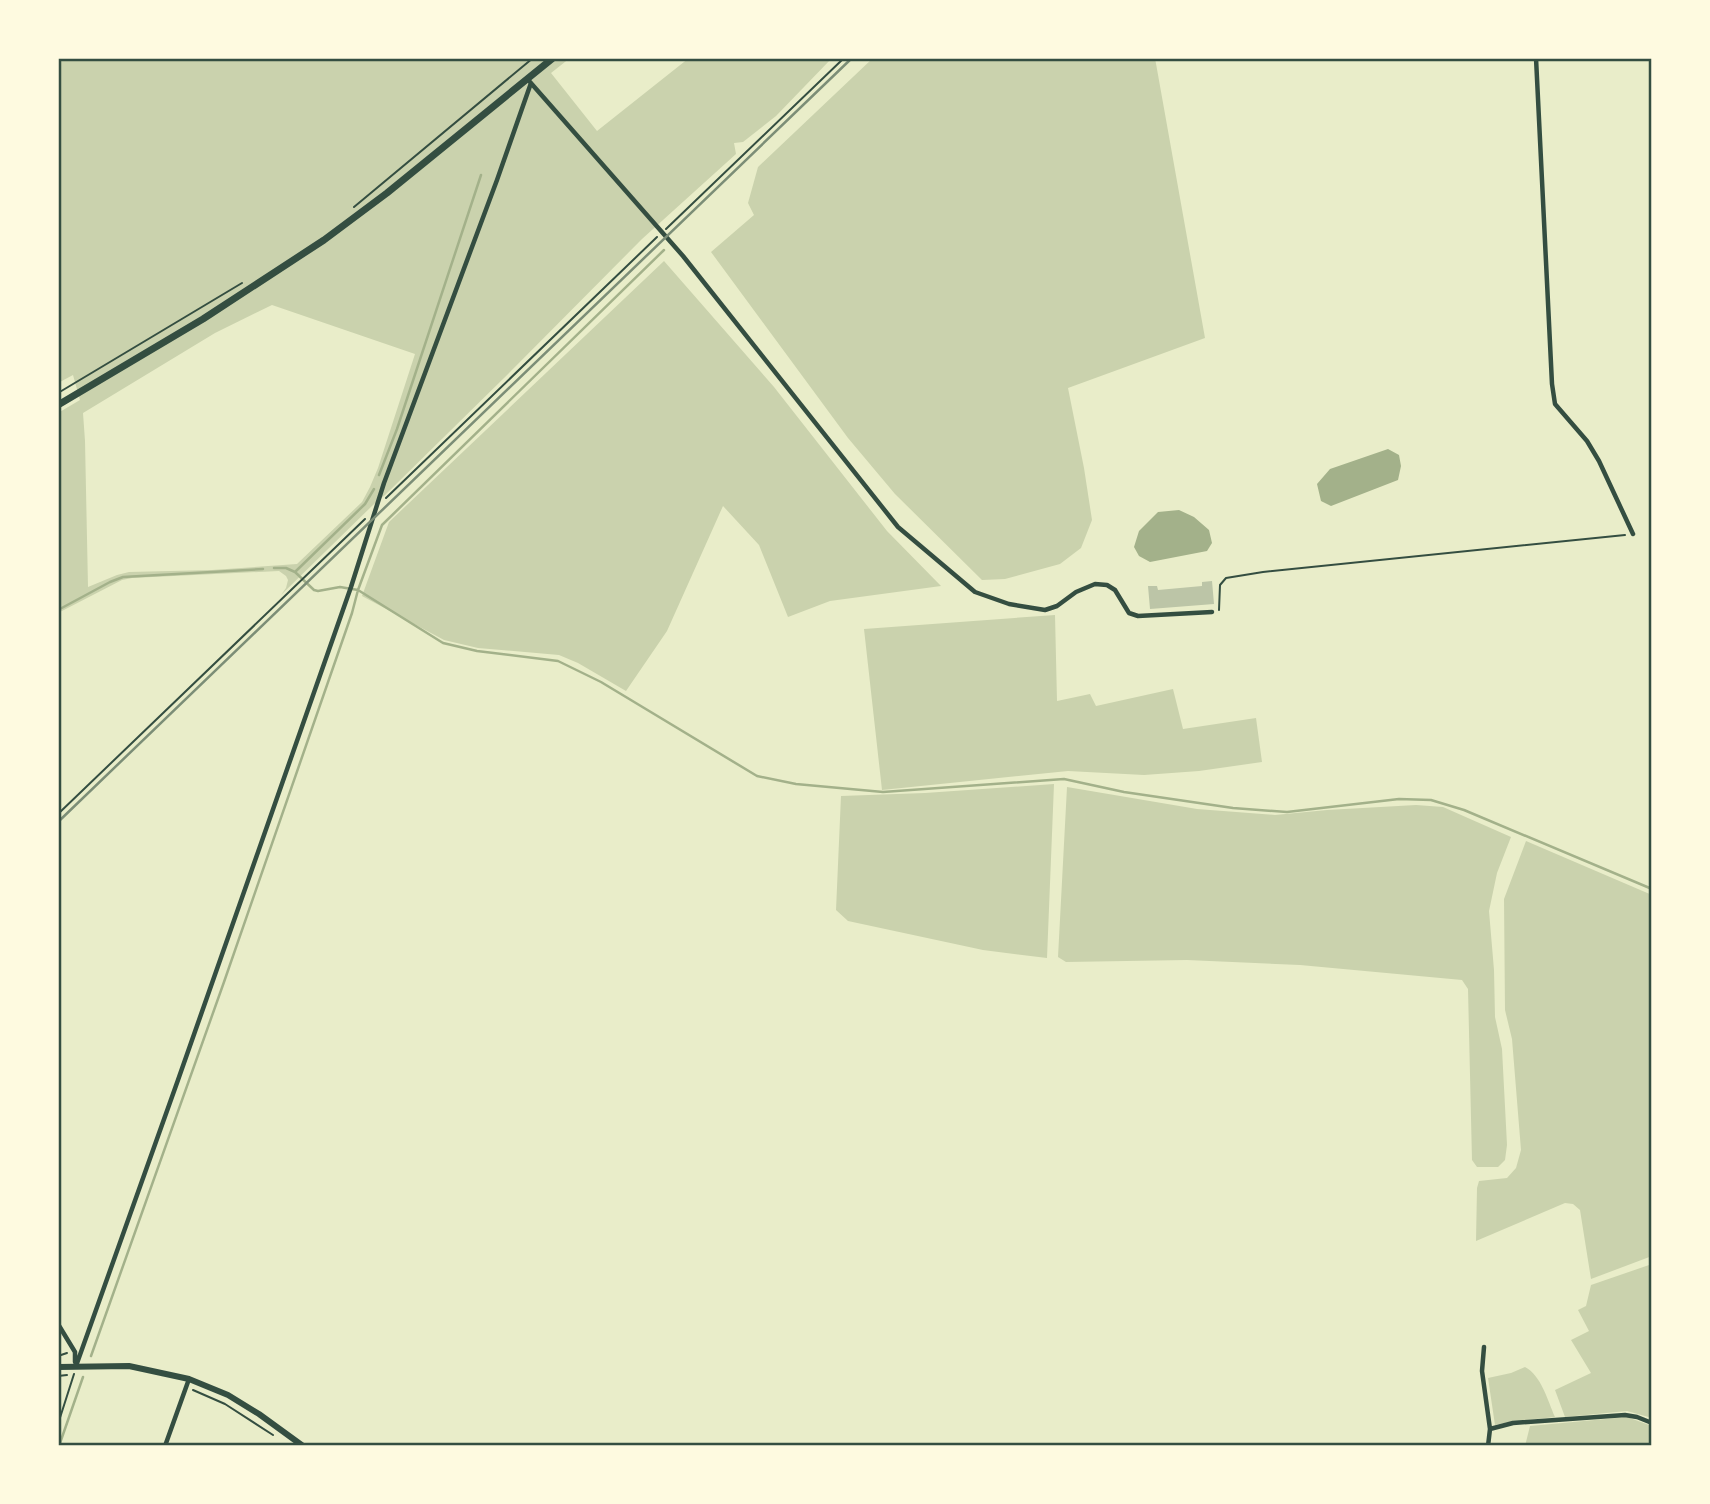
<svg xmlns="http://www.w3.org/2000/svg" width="1710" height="1504" viewBox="0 0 1710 1504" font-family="'Zilla Slab',serif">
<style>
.green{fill:#cad2ad;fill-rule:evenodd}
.water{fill:#a3b18a}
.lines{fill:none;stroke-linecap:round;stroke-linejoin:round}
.stream{stroke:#a3b18a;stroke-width:2.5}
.building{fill:#bcc5a7}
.path{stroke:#344e41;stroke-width:2}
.minor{stroke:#344e41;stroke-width:4.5}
.secondary{stroke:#344e41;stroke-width:6}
.primary{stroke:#344e41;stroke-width:7}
.rail{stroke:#7c8e77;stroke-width:2.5}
.neatline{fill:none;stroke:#344e41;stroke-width:2.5}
</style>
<rect width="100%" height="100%" fill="#e9edc9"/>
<path class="green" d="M58 58H570L551 73 597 131 689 58H832L776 116 743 142 734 143 736 154 642 239 504 378 385 495 373 505 281 595 286 588 288 580 286 576 279 571 132 578 122 580 58 613V413L80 400 73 375 58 383ZM272 305 415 354 378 468 370 487 362 502 297 564 212 570 129 572 117 575 88 587 85 441 83 413 215 333Z
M873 58H1155L1205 338 1068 388 1084 468 1092 520 1081 548 1060 564 1005 579 982 580 895 494 848 438 711 252 754 215 748 203 758 167Z
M664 261 774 387 887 531 941 586 830 601 788 617 759 545 723 506 667 631 626 691 578 663 559 655 478 648 444 640 362 596 389 522Z
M1055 615 1057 701 1090 694 1096 706 1173 689 1183 729 1256 718 1262 762 1199 771 1144 775 1068 771 882 790 864 629Z
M1054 784 1047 958 983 950 848 921 836 910 841 796 925 793Z
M1067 787 1197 809 1275 815 1327 810 1416 805 1443 807 1511 837 1497 873 1489 911 1494 970 1495 1017 1502 1049 1507 1145 1505 1160 1498 1167H1477L1472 1160 1468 989 1462 980 1300 965 1187 960 1066 962 1058 957Z
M1526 841 1652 895V1256L1591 1279 1580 1210 1573 1204 1565 1203 1476 1241 1477 1188 1479 1181 1507 1178 1516 1168 1521 1150 1512 1039 1505 1010 1504 899Z
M1652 1264V1418L1627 1411 1565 1417 1555 1390 1591 1373 1571 1340 1589 1331 1578 1310 1586 1306 1591 1285Z
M1525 1367C1541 1375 1548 1401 1555 1417L1509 1422 1495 1425 1488 1378 1511 1373Z
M1627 1417 1652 1426V1446H1525L1530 1426Z"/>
<path class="water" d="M1388 449 1399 455 1401 466 1398 480 1331 506 1321 501 1317 484 1330 469Z
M1179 510 1194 517 1209 530 1212 543 1207 551 1150 562 1139 556 1134 547 1139 531 1158 512Z"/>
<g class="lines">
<path class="stream" d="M379 475 397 429 481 175
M274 568H286L295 572 314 590 318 591 340 587 358 590 443 643 477 651 558 661 601 682 757 776 796 784 883 792 1064 779 1124 792 1233 808 1287 812 1399 799 1431 800 1464 810 1652 889
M295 572 365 504 374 489
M58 610 110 582 123 577 263 569
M91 1356 224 982 352 613 358 590 382 525 664 250
M59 1446 83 1377"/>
</g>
<path class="building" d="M1212 581 1214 604 1150 609 1148 586H1157L1158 590 1202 586V582Z"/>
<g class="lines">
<path class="path" d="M354 207 533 58
M666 229 844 58
M58 393 242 283
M386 498 657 237
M1219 610 1220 585 1226 578 1263 572 1625 535
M58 814 365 519
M58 1356 67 1353
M58 1376 67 1375
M193 1390 225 1404 273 1435
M58 1424 74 1374"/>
<path class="minor" d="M1536 58 1552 384 1555 404 1587 441 1599 461 1633 534
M530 82 683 256 898 527 975 592 1009 604 1045 610 1057 606 1076 592 1095 584 1107 585 1115 590 1129 613 1138 616 1212 612
M58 1324 75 1352V1362
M1484 1347 1482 1371 1490 1429 1488 1446
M76 1366 178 1080 351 587 384 483 497 180 531 83
M1490 1429 1513 1423 1625 1415 1637 1417 1652 1423
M165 1446 189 1379"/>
<path class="secondary" d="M58 1367 129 1366 189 1379 228 1395 259 1414 303 1446"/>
<path class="primary" d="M58 405 203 319 324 240 387 193 553 58"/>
<path class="rail" d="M58 822 852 58"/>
</g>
<rect width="1710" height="1504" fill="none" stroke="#fefae0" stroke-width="119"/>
<rect x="60" y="60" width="1590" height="1384" class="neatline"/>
</svg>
